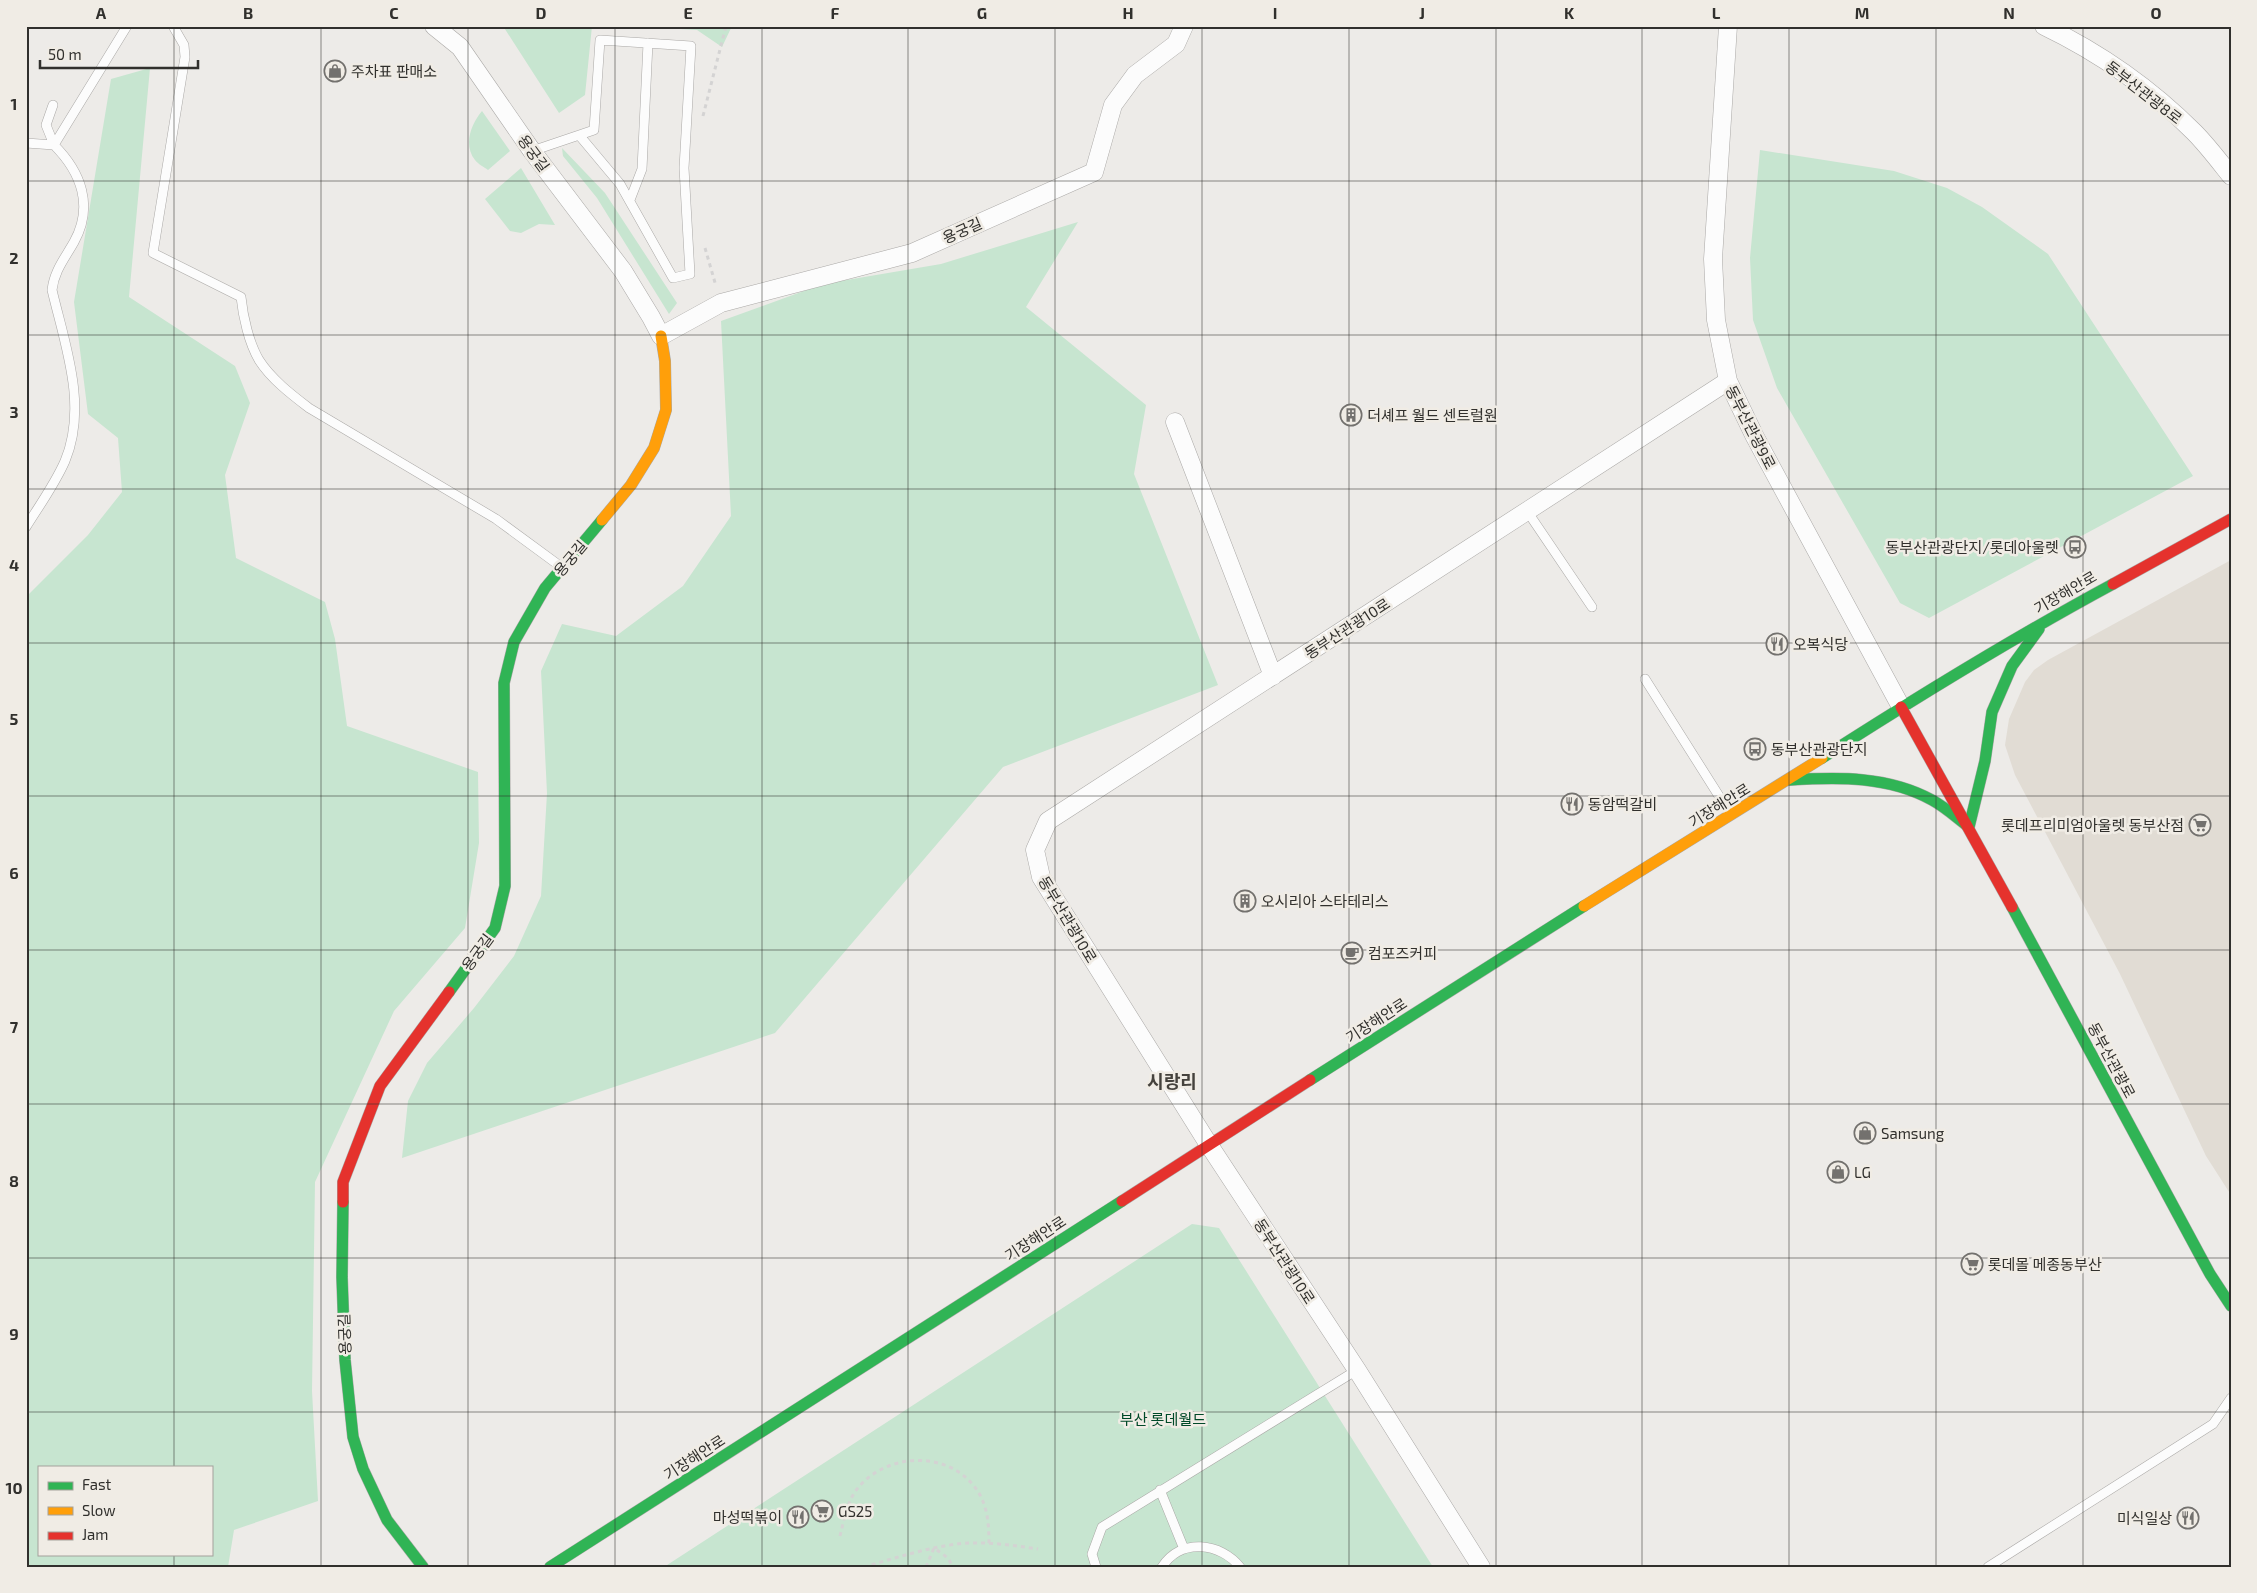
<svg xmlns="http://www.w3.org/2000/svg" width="2257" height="1593" viewBox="0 0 2257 1593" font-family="'Exo 2','Noto Sans KR',sans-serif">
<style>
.built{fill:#e1dcd4}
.green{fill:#c7e5d0;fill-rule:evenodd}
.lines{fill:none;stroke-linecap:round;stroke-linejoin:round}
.lane-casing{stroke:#aaa8a6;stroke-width:10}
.street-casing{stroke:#aaa8a6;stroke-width:19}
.fast-casing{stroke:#aaa8a6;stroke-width:12}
.slow-casing{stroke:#aaa8a6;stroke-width:12}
.jam-casing{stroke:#aaa8a6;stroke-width:12}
.path{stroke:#d4d3d3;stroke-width:3;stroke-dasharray:4 4;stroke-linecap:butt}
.lane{stroke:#fcfcfc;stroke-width:9}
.street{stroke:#fcfcfc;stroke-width:18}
.fast{stroke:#30b455;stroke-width:11}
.slow{stroke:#ff9f0a;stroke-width:11}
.jam{stroke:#e5322d;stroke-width:11}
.grid{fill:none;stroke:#31302d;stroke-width:1;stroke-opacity:0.55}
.labels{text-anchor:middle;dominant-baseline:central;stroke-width:5;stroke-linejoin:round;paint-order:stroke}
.poi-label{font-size:15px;fill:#31302d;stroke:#f0ece5;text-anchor:start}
.street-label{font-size:15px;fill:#31302d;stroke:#f0ece5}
.park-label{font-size:15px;fill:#004928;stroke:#f0ece5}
.quarter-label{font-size:18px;font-weight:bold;fill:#45423d;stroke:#f0ece5}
.neatline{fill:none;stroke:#31302d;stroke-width:2}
.grid-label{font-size:16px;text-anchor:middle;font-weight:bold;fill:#31302d}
</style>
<rect width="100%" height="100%" fill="#edebe8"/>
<path class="built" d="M2231 560V1195L2206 1156 2120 974 2015 775 2005 745 2009 719 2025 682 2034 670 2048 660Z"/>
<path class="green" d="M503 26H592L585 95 559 113Z
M631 26H732L722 47 697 30Z
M150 68 129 297 235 366 250 403 225 475 236 558 325 602 335 639 347 726 478 772 479 843 465 928 394 1011 315 1182 312 1391 318 1501 234 1530 228 1567H26V597L88 535 122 492 118 438 88 414 74 302 111 79ZM39 1467H211V1554H39Z
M482 111 510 151 488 170C484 167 478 164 475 160 463 145 471 124 482 111Z
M562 148 605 193 677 303 669 314 597 198 563 156Z
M1760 150 1894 171 1947 188 1982 207 2048 254 2193 476 1929 618 1900 603 1777 388 1753 320 1750 258Z
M521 168 555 225 539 224 521 233 510 231 485 199Z
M1078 222 1026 307 1146 405 1134 474 1218 685 1003 767 775 1033 402 1158 408 1101 427 1063 474 1008 514 956 541 896 547 793 541 671 562 624 616 636 683 586 731 516 721 321 823 284 941 264Z
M1192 1224 1219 1228 1433 1567H664Z"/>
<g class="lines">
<g class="lane-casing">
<path id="lane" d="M173 26 184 45 185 57 153 253 241 297C243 317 249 343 259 360 271 379 292 395 309 408L496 519 560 566
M53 105 46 125 54 145
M26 143 54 145C81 172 94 206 74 242 65 258 54 271 52 290 65 345 88 406 65 461 55 484 39 506 26 527
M54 145 127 26
M532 151 594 130 600 40 691 46 684 168 690 274 673 278 620 184 579 135
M630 200 642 169 648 43
M1527 511 1592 607
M1645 679 1731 815
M1160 1490 1184 1549
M1096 1567 1092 1554 1102 1527 1357 1370
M1162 1567C1181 1537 1221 1543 1240 1567
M1988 1567 2213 1424 2231 1398"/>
</g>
<g class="street-casing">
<path id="street" d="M434 26 460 47 532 151 623 271 651 317 661 336 721 303 912 253 1094 172 1113 105 1135 75 1176 44 1184 26
M1728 26 1713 259 1716 320 1728 381 1755 437 1901 707
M2044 26C2098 52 2151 89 2194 132 2207 145 2219 161 2231 176
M1175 422 1273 676
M1481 1567 1357 1370 1209 1145 1041 877 1035 850 1048 821 1728 381"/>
</g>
<g class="fast-casing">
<path id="fast" d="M1822 758C1917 697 2013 638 2113 584
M1790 780C1839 777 1888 776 1932 800 1945 807 1957 818 1969 827L1985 761 1992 712 2012 666 2039 629
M2012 907 2210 1274 2231 1306
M449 992 495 928 505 886 504 683 514 642 545 588 602 520
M1310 1080 1584 906
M343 1202 342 1277 345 1360 353 1437 363 1469 387 1520 423 1567
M550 1567 1122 1201"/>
</g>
<g class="slow-casing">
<path id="slow" d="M602 520 631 485 654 448 666 410 665 361 661 336
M1584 906 1822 758"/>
</g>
<g class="jam-casing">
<path id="jam" d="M2113 584 2231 519
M1901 707 2012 907
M1122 1201 1310 1080
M343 1202V1182L380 1086 449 992"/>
</g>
<path class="path" d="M703 116 726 26
M705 248 716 286
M840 1536C844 1520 847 1502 857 1489 888 1450 955 1450 980 1495 988 1510 989 1527 989 1544
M864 1567C895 1558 926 1548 957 1544 984 1541 1011 1545 1038 1549
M926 1567 934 1548 948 1558 953 1567"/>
<use href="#lane" class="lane"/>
<use href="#street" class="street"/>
<use href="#fast" class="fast"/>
<use href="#slow" class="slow"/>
<use href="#jam" class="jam"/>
</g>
<path class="grid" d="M174 26V1467M321 26V1567M468 26V1567M615 26V1567M762 26V1567M908 26V1567M1055 26V1567M1202 26V1567M1349 26V1567M1496 26V1567M1642 26V1567M1789 26V1567M1936 26V1567M2083 26V1567M26 181H2231M26 335H2231M26 489H2231M26 643H2231M26 796H2231M26 950H2231M26 1104H2231M26 1258H2231M26 1412H2231M174 1554V1567"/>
<defs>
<g id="shop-ring" transform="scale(1.125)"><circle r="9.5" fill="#f0ece5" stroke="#73716e" stroke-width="1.5"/><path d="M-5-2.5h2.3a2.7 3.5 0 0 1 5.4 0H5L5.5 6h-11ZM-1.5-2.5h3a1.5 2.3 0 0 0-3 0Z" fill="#73716e"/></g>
<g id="building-ring" transform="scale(1.125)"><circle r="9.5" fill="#f0ece5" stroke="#73716e" stroke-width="1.5"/><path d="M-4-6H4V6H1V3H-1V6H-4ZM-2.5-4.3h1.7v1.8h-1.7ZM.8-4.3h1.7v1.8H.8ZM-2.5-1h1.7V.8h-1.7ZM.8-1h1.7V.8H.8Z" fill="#73716e"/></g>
<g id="bus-ring" transform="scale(1.125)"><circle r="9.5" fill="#f0ece5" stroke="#73716e" stroke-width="1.5"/><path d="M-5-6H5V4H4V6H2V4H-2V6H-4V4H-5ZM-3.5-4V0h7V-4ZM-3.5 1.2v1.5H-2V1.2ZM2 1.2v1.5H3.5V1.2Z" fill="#73716e"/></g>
<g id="restaurant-ring" transform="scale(1.125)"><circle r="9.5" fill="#f0ece5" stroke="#73716e" stroke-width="1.5"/><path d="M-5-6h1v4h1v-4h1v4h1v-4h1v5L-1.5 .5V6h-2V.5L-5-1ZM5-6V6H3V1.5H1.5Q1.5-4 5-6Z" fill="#73716e"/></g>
<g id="supermarket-ring" transform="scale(1.125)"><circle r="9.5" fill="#f0ece5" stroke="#73716e" stroke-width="1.5"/><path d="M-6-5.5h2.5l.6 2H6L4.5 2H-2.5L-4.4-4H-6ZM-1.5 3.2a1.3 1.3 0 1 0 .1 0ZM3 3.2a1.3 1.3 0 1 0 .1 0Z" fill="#73716e"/></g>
<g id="cafe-ring" transform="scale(1.125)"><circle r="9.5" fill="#f0ece5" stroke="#73716e" stroke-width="1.5"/><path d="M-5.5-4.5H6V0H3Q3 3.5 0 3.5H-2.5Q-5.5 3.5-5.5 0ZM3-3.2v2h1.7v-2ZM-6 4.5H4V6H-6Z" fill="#73716e"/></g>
</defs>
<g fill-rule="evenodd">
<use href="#shop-ring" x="335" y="71"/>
<use href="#building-ring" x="1351" y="415"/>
<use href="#bus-ring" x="2075" y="547"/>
<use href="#restaurant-ring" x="1777" y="644"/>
<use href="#bus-ring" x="1755" y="749"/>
<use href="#restaurant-ring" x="1572" y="804"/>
<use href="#supermarket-ring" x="2200" y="825"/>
<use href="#building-ring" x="1245" y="901"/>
<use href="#cafe-ring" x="1352" y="953"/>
<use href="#shop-ring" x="1865" y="1133"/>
<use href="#shop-ring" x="1838" y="1172"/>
<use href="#supermarket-ring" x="1972" y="1264"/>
<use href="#supermarket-ring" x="822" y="1511"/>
<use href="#restaurant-ring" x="798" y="1517"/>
<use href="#restaurant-ring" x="2188" y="1518"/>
</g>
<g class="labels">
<g class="poi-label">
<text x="351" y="71">주차표 판매소</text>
<text x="1367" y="415">더셰프 월드 센트럴원</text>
<text x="2059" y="547" text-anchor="end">동부산관광단지/롯데아울렛</text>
<text x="1793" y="644">오복식당</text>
<text x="1771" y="749">동부산관광단지</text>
<text x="1588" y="804">동암떡갈비</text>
<text x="2184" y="825" text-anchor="end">롯데프리미엄아울렛 동부산점</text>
<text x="1261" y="901">오시리아 스타테리스</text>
<text x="1368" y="953">컴포즈커피</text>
<text x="1881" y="1133">Samsung</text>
<text x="1854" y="1172">LG</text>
<text x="1988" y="1264">롯데몰 메종동부산</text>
<text x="838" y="1511">GS25</text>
<text x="782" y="1517" text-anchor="end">마성떡볶이</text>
<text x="2172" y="1518" text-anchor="end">미식일상</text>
</g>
<g class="street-label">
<text transform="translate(2144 92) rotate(38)">동부산관광8로</text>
<text transform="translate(534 153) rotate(54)">용궁길</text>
<text transform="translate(962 230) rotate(-24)">용궁길</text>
<text transform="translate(1751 427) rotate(63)">동부산관광9로</text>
<text transform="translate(570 558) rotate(-50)">용궁길</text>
<text transform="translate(2065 592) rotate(-30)">기장해안로</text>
<text transform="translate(1347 628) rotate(-33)">동부산관광10로</text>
<text transform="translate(1719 805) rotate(-32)">기장해안로</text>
<text transform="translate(1068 919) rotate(59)">동부산관광10로</text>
<text transform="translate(477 952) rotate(-54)">용궁길</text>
<text transform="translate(1376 1020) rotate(-33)">기장해안로</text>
<text transform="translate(2112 1060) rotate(62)">동부산관광로</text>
<text transform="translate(1035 1238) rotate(-33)">기장해안로</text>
<text transform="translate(1285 1261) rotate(57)">동부산관광10로</text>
<text transform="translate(344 1334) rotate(-92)">용궁길</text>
<text transform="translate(694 1457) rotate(-33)">기장해안로</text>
</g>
<g class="park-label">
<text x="1163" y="1419">부산 롯데월드</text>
</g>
<g class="quarter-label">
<text x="1172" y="1081">시랑리</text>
</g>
</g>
<rect width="2257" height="1593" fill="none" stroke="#f0ece5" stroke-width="55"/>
<rect x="38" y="1466" width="175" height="90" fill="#f0ece5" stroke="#a4a19b"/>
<rect x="48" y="1482" width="25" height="8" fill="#30b455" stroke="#a4a19b"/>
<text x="82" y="1490" font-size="15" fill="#31302d">Fast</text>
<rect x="48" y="1507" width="25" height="8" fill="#ff9f0a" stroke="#a4a19b"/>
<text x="82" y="1516" font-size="15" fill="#31302d">Slow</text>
<rect x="48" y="1532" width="25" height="8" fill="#e5322d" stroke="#a4a19b"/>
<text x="82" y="1540" font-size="15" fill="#31302d">Jam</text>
<path d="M40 60v8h158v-8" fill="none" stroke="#31302d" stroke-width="2.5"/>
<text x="48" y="60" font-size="15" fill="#31302d" stroke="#f0ece5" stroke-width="4" paint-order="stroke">50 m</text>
<rect x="28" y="28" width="2202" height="1538" class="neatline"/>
<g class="grid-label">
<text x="101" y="19">A</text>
<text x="248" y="19">B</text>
<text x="394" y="19">C</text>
<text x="541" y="19">D</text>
<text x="688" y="19">E</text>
<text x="835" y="19">F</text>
<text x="982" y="19">G</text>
<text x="1128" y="19">H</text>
<text x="1275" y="19">I</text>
<text x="1422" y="19">J</text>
<text x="1569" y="19">K</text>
<text x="1716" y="19">L</text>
<text x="1862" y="19">M</text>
<text x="2009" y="19">N</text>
<text x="2156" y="19">O</text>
<text x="14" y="110">1</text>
<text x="14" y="264">2</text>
<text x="14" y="418">3</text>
<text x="14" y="571">4</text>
<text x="14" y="725">5</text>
<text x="14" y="879">6</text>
<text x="14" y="1033">7</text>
<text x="14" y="1187">8</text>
<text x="14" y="1340">9</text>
<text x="14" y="1494">10</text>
</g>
</svg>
